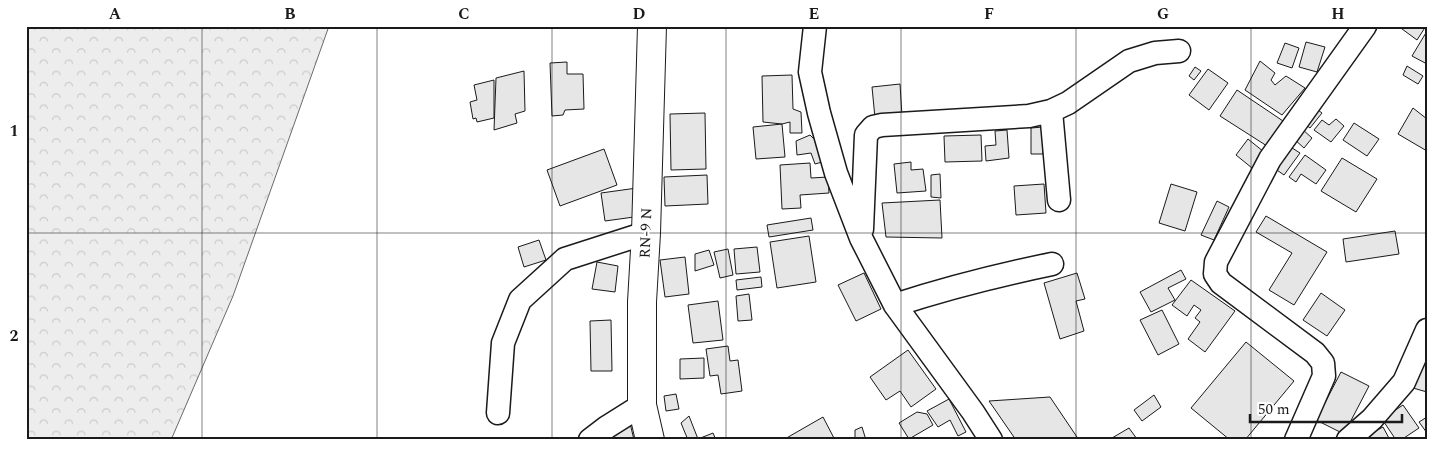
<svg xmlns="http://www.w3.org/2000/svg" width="1453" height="466" viewBox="0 0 1453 466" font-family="Spectral,serif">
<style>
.forest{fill:url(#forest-crowns);stroke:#6a6a6a}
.building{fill:#e6e6e6;stroke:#1a1a1a}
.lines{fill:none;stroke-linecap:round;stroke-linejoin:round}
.minor-casing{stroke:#1a1a1a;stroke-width:25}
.major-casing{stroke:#1a1a1a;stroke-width:30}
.minor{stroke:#fff;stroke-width:22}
.major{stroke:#fff;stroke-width:28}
.grid{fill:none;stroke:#1a1a1a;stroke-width:1;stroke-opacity:0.55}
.labels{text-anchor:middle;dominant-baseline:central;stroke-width:4;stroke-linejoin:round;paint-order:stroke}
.street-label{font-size:15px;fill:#1a1a1a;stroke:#fff}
.neatline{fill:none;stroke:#1a1a1a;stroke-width:2}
.grid-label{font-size:16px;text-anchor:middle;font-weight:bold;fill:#1a1a1a}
</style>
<defs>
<pattern id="forest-crowns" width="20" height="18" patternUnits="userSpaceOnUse" patternTransform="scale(1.25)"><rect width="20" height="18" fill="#ededed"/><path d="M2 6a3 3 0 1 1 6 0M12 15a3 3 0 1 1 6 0" fill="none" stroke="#cbcbcb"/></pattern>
</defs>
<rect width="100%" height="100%" fill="#fff"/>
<path class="forest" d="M26 26H329L233 296 171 440H26Z"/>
<path class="building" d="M1398 26H1426L1417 40Z
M1427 31V64L1412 56Z
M1306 42 1325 47 1317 72 1299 67Z
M1285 43 1299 48 1292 68 1277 63Z
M1260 61 1275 73 1271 80 1275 85 1286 76 1305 88 1282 115 1245 90Z
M567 62V74H583L584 109 565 110 563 115 552 116 550 63Z
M1407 66 1423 76 1418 84 1403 75Z
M1195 67 1201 71 1194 80 1189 76Z
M1208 69 1228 83 1209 110 1189 95Z
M524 71 525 111 515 114 517 123 494 130 496 78Z
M792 75 793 109 801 112 802 133H790V122L782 124 763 122 762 76Z
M494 80V118L477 122 476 118 473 119 470 102 477 100 474 85Z
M900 84 902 116 875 118 872 87Z
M1237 90 1283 121 1267 146 1220 116Z
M1314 107 1322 113 1310 128 1302 122Z
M1413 108 1427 119V151L1398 134Z
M705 113 706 169 671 170 670 114Z
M1336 119 1344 126 1331 142 1314 130 1322 120 1329 125Z
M1354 123 1379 139 1367 156 1343 140Z
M782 124 785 157 756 159 753 127Z
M1043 127V154H1031V128Z
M1302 129 1312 138 1304 148 1294 139Z
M1007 130 1009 158 986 161 985 146 996 145 995 131Z
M810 135 826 151V161L815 164 811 153 797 155 796 141Z
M981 135 982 161 945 162 944 136Z
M1248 139 1264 152 1252 168 1236 155Z
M1289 146 1300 153 1284 175 1274 168Z
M604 149 617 185 560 206 547 170Z
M1305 155 1326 170 1316 184 1301 174 1296 182 1289 177Z
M1342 158 1377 179 1356 212 1321 191Z
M911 162V170L923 169 926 191 897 193 894 164Z
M810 163 811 178 828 177 829 193 800 195 801 208 782 209 780 165Z
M940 174 941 198 931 197V175Z
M707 175 708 204 665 206 664 177Z
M1044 184 1046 213 1016 215 1014 186Z
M1171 184 1197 192 1185 231 1159 223Z
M637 188 634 217 605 221 601 193Z
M940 200 942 238 886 237 882 203Z
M1217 201 1229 207 1214 240 1201 235Z
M1266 216 1327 252 1294 305 1269 290 1292 253 1256 232Z
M811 218 813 230 769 237 767 225Z
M1395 231 1399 254 1346 262 1343 239Z
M809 236 816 282 777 288 770 242Z
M539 240 546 260 524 267 518 247Z
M757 247 760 272 736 274 734 249Z
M728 249 733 275 720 278 714 252Z
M709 250 714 265 695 271V254Z
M685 257 689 294 665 297 660 260Z
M597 262 618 266 615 292 592 289Z
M1181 270 1186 279 1168 288 1175 300 1151 312 1140 292Z
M864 273 881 309 856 321 838 285Z
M1077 273 1085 299 1076 301 1084 331 1060 339 1044 283Z
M761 277 762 287 737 290 736 280Z
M1191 280 1235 311 1205 352 1188 339 1200 322 1195 318 1201 310 1194 305 1187 316 1172 305Z
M1321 293 1345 310 1327 336 1303 320Z
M749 294 752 320 738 321 736 296Z
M718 301 723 340 693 343 688 305Z
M1162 310 1179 344 1158 355 1140 320Z
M611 320 612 371H591L590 321Z
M1246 342 1294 381 1245 440H1230L1191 408Z
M728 346 730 361 738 360 742 391 721 394 718 375 710 376 706 349Z
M908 350 936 389 911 407 900 391 886 400 870 377Z
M704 358V378L680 379V359Z
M1421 363 1427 365V392L1413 388Z
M1341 372 1369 386 1344 434 1316 420Z
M676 394 679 409 666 411 664 396Z
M1154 395 1161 407 1142 421 1134 410Z
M1050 397 1079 440H1016L989 401Z
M949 399 966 432 958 436 950 420 938 427 927 411Z
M1403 405 1419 428 1401 440H1396L1382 419Z
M917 412 927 414 933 425 909 439 899 423Z
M689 416 698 439 713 433 716 440H688L681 423Z
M823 417 835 440H783Z
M1427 417V433L1419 422Z
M630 423 634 440H607Z
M862 427 866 440H855V430Z
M1383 427 1390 440H1358Z
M1129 428 1137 439 1112 440V438Z"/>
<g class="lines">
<g class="minor-casing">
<path id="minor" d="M815 26 810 72 819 113 836 173 861 238 895 305 973 412 991 440
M1059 200 1051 111 1068 103 1129 61 1155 53 1179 51
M862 229 866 135 873 127 882 125 1029 116 1051 111
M895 305C947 288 999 275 1052 264
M498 413 503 343 520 300 565 259 646 233
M590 440 607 427 642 405
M1296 440 1324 376 1323 363 1315 353 1221 283 1215 274 1216 262 1270 159 1365 26
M1348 440 1372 419 1404 382 1427 330"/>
</g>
<g class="major-casing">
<path id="major" d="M650 440 642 405V302L646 233 652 26"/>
</g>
<use href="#minor" class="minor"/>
<use href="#major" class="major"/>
</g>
<path class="grid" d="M202 26V440M377 26V440M552 26V440M726 26V440M901 26V440M1076 26V440M1251 26V440M26 233H1427"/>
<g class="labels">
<g class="street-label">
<text transform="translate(646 233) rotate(-88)">RN-9 N</text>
</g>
</g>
<rect width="1453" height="466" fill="none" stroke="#ffffff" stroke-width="55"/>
<path d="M1250 414v8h152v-8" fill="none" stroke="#1a1a1a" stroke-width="2.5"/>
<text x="1258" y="414" font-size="15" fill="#1a1a1a" stroke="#ffffff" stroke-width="4" paint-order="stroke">50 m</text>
<rect x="28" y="28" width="1398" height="410" class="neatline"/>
<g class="grid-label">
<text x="115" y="19">A</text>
<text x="290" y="19">B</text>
<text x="464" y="19">C</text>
<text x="639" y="19">D</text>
<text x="814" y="19">E</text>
<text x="989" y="19">F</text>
<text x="1163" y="19">G</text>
<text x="1338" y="19">H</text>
<text x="14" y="136">1</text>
<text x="14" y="341">2</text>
</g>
</svg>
